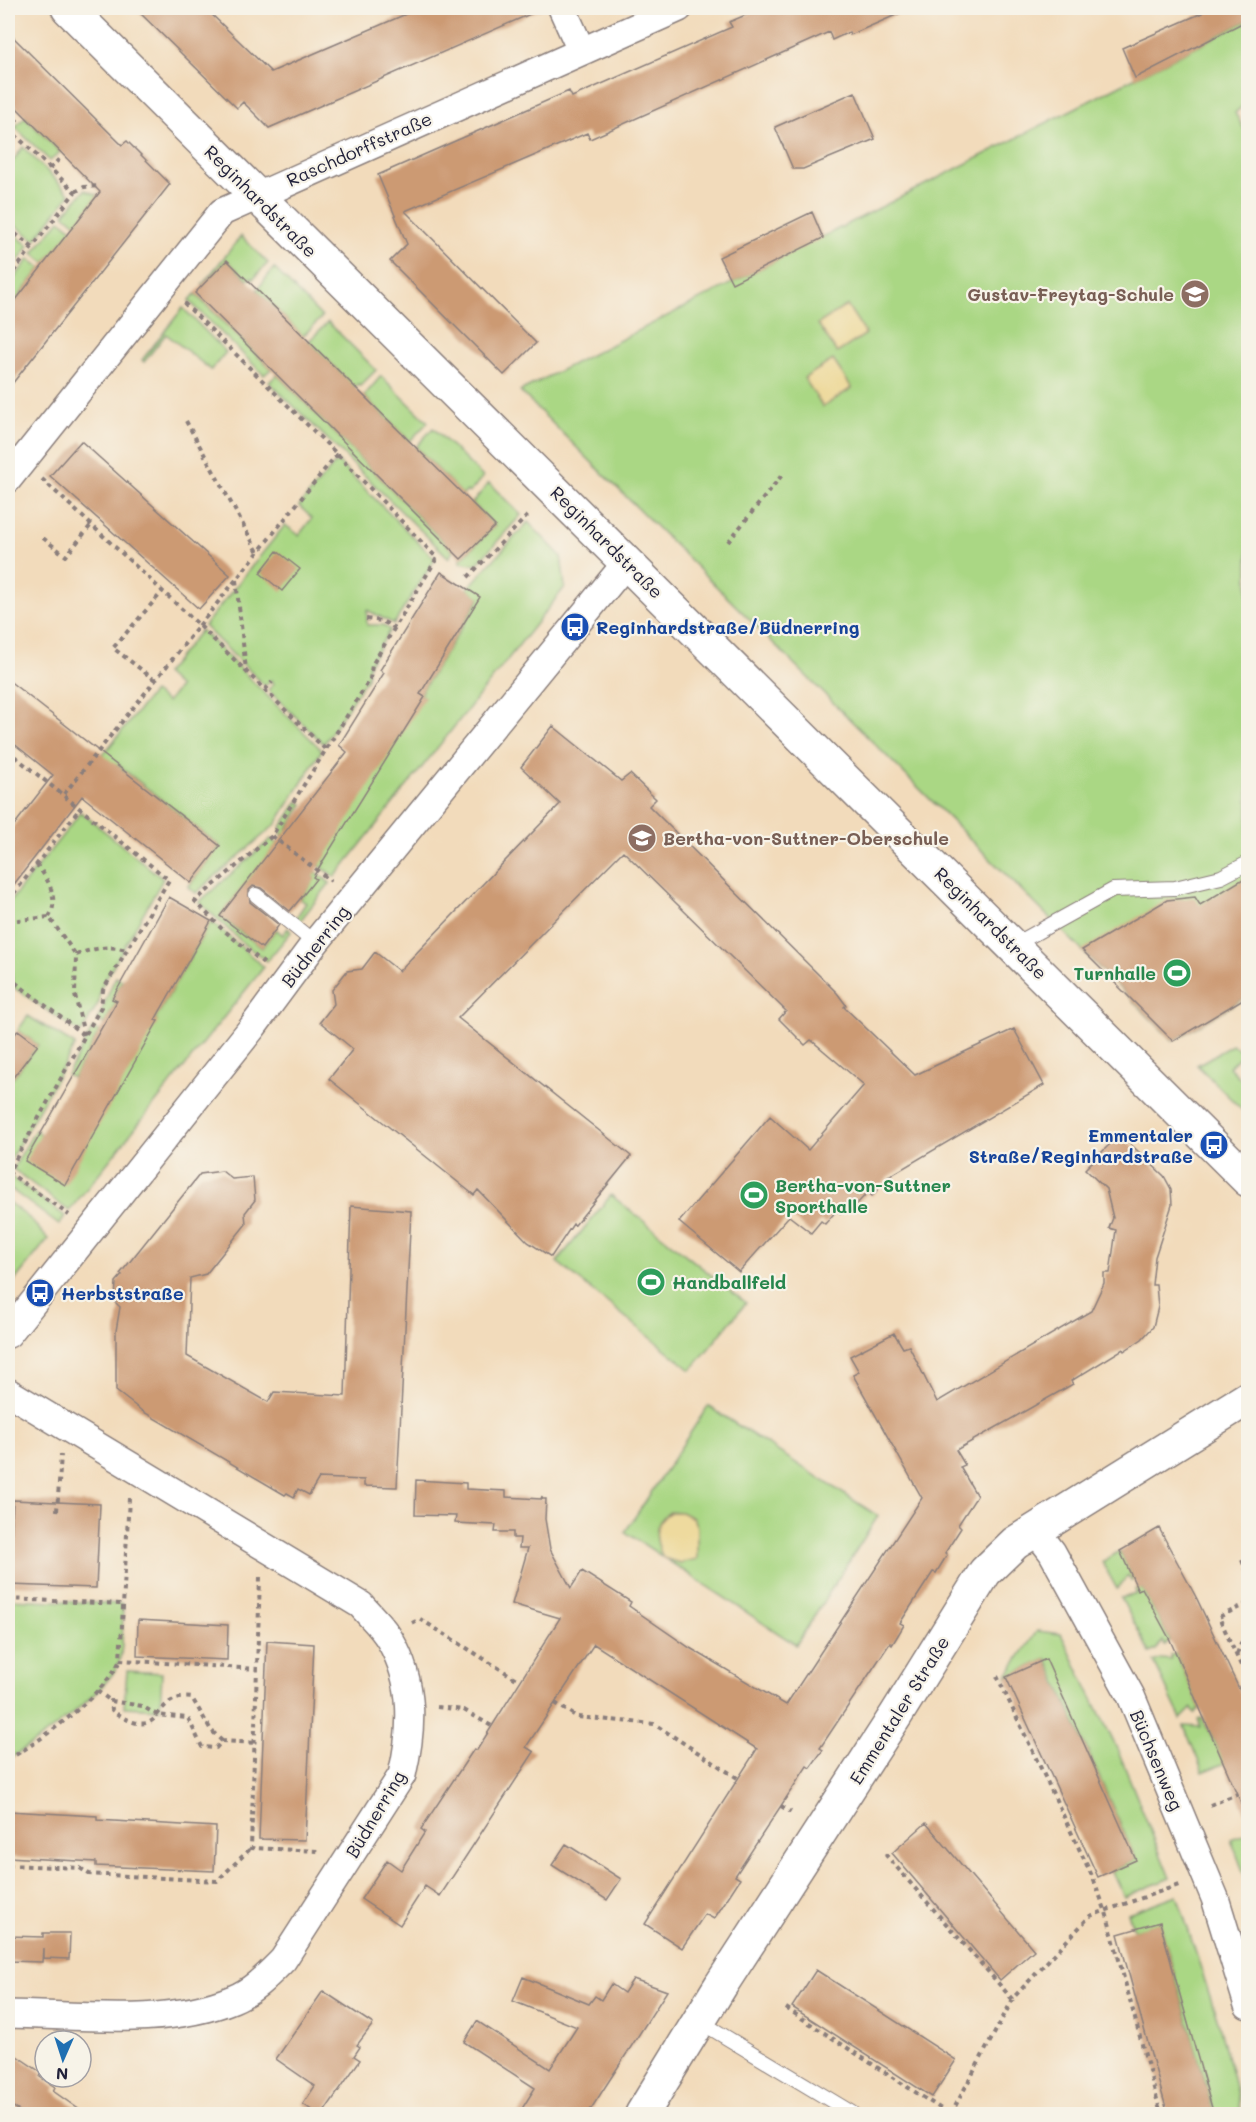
<svg xmlns="http://www.w3.org/2000/svg" width="1256" height="2122" viewBox="0 0 1256 2122" font-family="Mali,sans-serif">
<style>
.green{fill:#aad784;stroke:#667c60;stroke-width:1.5}
.sand{fill:#eeda9e;stroke:#887e6c;stroke-width:1.5}
.building{fill:#cc9a73}
.lines{fill:none;stroke-linecap:round;stroke-linejoin:round}
.lane-casing{stroke:#8a7e7b;stroke-width:16}
.street-casing{stroke:#8a7e7b;stroke-width:30}
.secondary-casing{stroke:#8a7e7b;stroke-width:36}
.path{stroke:#8a7e7b;stroke-width:4;stroke-dasharray:4.5 4.5;stroke-linecap:butt}
.lane{stroke:#fff;stroke-width:14}
.street{stroke:#fff;stroke-width:27}
.secondary{stroke:#fff;stroke-width:33}
.labels{text-anchor:middle;dominant-baseline:central;stroke-width:4.5;stroke-linejoin:round;paint-order:stroke}
.street-label{font-size:18px;fill:#22223b;stroke:#f7f3e8}
.education-label{font-size:18px;font-weight:bold;fill:#785e54;stroke:#f7f3e8;text-anchor:end}
.transit-label{font-size:18px;font-weight:bold;fill:#164399;stroke:#f7f3e8;text-anchor:start}
.leisure-label{font-size:18px;font-weight:bold;fill:#27864d;stroke:#f7f3e8;text-anchor:start}
</style>
<rect width="100%" height="100%" fill="#f7f3e8"/>
<filter id="ink" filterUnits="userSpaceOnUse"><feTurbulence type="fractalNoise" baseFrequency=".0167" numOctaves="2"/><feDisplacementMap in="SourceGraphic" scale="12" xChannelSelector="R" yChannelSelector="G"/><feConvolveMatrix kernelMatrix="1 2 1 2 8 2 1 2 1" color-interpolation-filters="sRGB"/></filter>
<filter id="wash" filterUnits="userSpaceOnUse"><feTurbulence type="fractalNoise" baseFrequency=".008" numOctaves="4" result="noise"/><feDisplacementMap in="SourceGraphic" scale="24" xChannelSelector="R" yChannelSelector="G"/><feGaussianBlur stdDeviation="1.35" result="paint"/><feColorMatrix in="noise" values="0 0 0 0 0 0 0 0 0 0 0 0 0 0 0 0 0 1.4 0 .05"/><feComposite in="paint" operator="in"/></filter>
<g filter="url(#wash)">
<rect width="100%" height="100%" fill="#f2dbbb"/>
<path class="green" d="M1248 20V101L1235 113 1248 136V996L1173 1041 520 391Z
M25 117 60 152 50 161 15 127Z
M23 147 70 194 35 240 8 220V168Z
M85 190 98 195 76 224 64 214Z
M60 220 72 229 45 263 33 253Z
M8 229 29 246 8 274Z
M241 236 268 263 253 279 251 277 248 280 227 260 202 285Z
M29 259 41 268 8 310V286Z
M274 268 322 317 303 336 257 290Z
M195 294 271 369 264 375 189 301Z
M183 308 226 352 211 370 166 334 144 362 142 360Z
M328 322 376 370 360 386 358 384 354 387 309 341Z
M277 375 453 551 449 558 269 382Z
M381 376 428 422 410 441 364 396Z
M433 428 483 477 469 493 467 491 463 495 416 447Z
M337 461 435 559 394 624 367 610V625H383L390 630 369 664 367 678 324 744 268 690 274 684 271 680 265 686 204 626 285 525 299 535 312 518 299 506Z
M489 483 521 515 476 565 460 562 461 559 495 526 472 503Z
M528 522 561 556 565 587 335 877 282 838 281 827 298 801 303 804 286 831 424 697 420 694 480 598 467 589Z
M201 630 322 750 276 824 196 893 188 887 220 846 118 765 116 767 102 756 153 692 167 702 179 687 165 674Z
M81 812 163 879 100 989 99 1002 81 1033 13 987 8 952V904Z
M271 839 330 883 299 922 295 919 306 903 300 899 315 879 274 848 220 916 262 948 276 929 283 935 288 928 291 932 267 961 245 945 199 902Z
M211 921 264 967 69 1211 13 1169 35 1130 41 1134 157 1021 155 1020Z
M116 977 122 980 112 999 117 1001 104 1024 97 1020C105 1006 108 991 116 977Z
M28 1016 75 1045 8 1164V1084L38 1045 18 1030Z
M93 1028 99 1032 73 1078 67 1075Z
M1232 1045 1244 1052 1229 1067 1248 1086V1116L1197 1065Z
M11 1177 65 1216 59 1225 8 1187Z
M611 1195 746 1303 691 1370 557 1262Z
M8 1202 28 1217 48 1239 8 1289Z
M708 1406 878 1516 796 1645 625 1532Z
M1120 1551 1134 1580 1131 1581 1128 1576 1117 1589 1102 1562Z
M1139 1587 1142 1588 1170 1640 1165 1645 1163 1640 1156 1650 1150 1653 1121 1598 1137 1594 1135 1590Z
M8 1599 123 1604C122 1622 124 1642 120 1659 115 1686 33 1746 8 1759Z
M1037 1631 1061 1634 1119 1753 1170 1878 1124 1897 1112 1871 1136 1860 1047 1659 1006 1677Z
M1176 1654 1200 1708 1195 1713 1192 1708 1181 1719 1154 1662 1160 1659 1171 1660 1170 1655Z
M127 1671 162 1673 160 1709 124 1707Z
M1202 1718 1225 1763 1203 1772 1184 1726 1201 1727 1198 1720Z
M1248 1833V1881L1247 1882 1231 1839Z
M1177 1895 1219 2024 1242 2114H1214L1160 1923 1134 1930 1128 1913Z"/>
<path class="sand" d="M847 305 866 334 837 353 818 324Z
M833 360 852 388 823 407 804 378Z
M670 1512H681L693 1518 697 1527V1559L680 1563 663 1558C655 1540 651 1524 670 1512Z"/>
<g id="blocks">
<path class="building" d="M135 8H205L271 72 420 8H544L269 128 243 102 237 108Z
M762 8H912L850 35 849 32 832 40 829 32 590 139 587 133 405 211 536 343 504 375 390 261 407 244 378 175 569 91 572 97 732 27 729 22Z
M1200 8H1248V20L1135 78 1122 48 1202 13Z
M8 32 122 145 127 141 170 184 8 389V310L100 192 8 99Z
M855 92 875 139 803 169H793L775 127Z
M812 212 823 238 732 283 719 257Z
M227 260 495 526 461 559 195 293Z
M81 441 230 575 199 609 50 476Z
M277 551 300 569 282 591 260 573Z
M441 572 480 597 420 694 425 697 313 877 316 879 300 899 290 911 261 888 253 886 249 890 250 902 279 925 262 948 220 916 347 752 339 745 384 673 380 670Z
M8 680 220 846 191 883 82 796 8 892V833L53 775 8 739Z
M553 726 621 781 630 774 656 799 649 806 837 993 846 1005 844 1007 915 1075 1014 1029 1044 1085 888 1177 872 1196 868 1192 856 1205 852 1201 841 1214 837 1210 825 1224 821 1221 811 1233 789 1216 739 1272 679 1222 770 1116 808 1150 864 1085 811 1040 805 1045 779 1019 786 1011 623 851 458 1018 631 1156 575 1225 573 1224 551 1257 528 1242 478 1190 474 1195 329 1079 353 1049 320 1022 334 1004 332 990 347 971 362 969 375 952 399 971 560 804 521 767Z
M1248 876V996L1173 1041 1082 950 1167 900 1195 897 1200 905Z
M169 897 211 921 155 1020 158 1021 65 1185 25 1161 117 1001 112 999Z
M18 1030 38 1045 8 1084V1044Z
M1120 1134 1164 1176 1171 1189 1172 1205 1155 1257 1152 1285H1156L1158 1307 1153 1327 1142 1339 1124 1351 1123 1349 1071 1381 1073 1384 956 1450 965 1465 960 1467 977 1496 958 1525 961 1528 945 1553 947 1555 936 1573 933 1572 900 1623 904 1625 892 1645 890 1643 820 1748 823 1750 810 1768 807 1766 735 1876 740 1879 714 1919 705 1914 682 1948 645 1924 757 1749 594 1644 526 1747 534 1752 440 1896 425 1886 400 1925 361 1899 387 1860 401 1870 425 1832 421 1829 474 1749 477 1750 560 1618 512 1604 528 1548H519L520 1538H513V1532H495L496 1525 455 1523 456 1516 415 1515 416 1480 466 1483V1489L506 1491V1497L541 1499 542 1496V1499H546L545 1519 550 1549 571 1588 582 1571 631 1602 629 1606 690 1648 786 1705 922 1498 853 1375 859 1372 850 1356 894 1333 903 1348 909 1346 937 1402 1091 1311 1104 1283V1273H1110L1116 1230 1109 1228 1113 1218 1106 1189 1085 1169Z
M222 1171 232 1179 253 1177 255 1200 245 1213 246 1224 206 1274 190 1278 187 1356 268 1402 274 1392 345 1396 351 1206 411 1211 397 1487 364 1486V1480L319 1478 309 1495 298 1489 294 1497 287 1493 285 1495 142 1411 116 1391V1331L120 1307 115 1302 116 1282 122 1275 120 1274 200 1174Z
M13 1500 100 1504 96 1588 9 1585Z
M1159 1528 1197 1599 1248 1708V1819L1170 1640 1142 1588 1138 1590 1120 1551Z
M138 1620 228 1625 227 1660 137 1656Z
M267 1641 314 1644 305 1840 259 1839Z
M1046 1659 1136 1860 1098 1877 1006 1677Z
M8 1811 97 1816V1820L216 1827 214 1871 96 1866V1862L8 1857Z
M926 1823 1034 1950 1000 1980 892 1853Z
M566 1844 621 1879 607 1900 552 1865Z
M1160 1922 1180 1995 1214 2115H1168L1138 2007 1118 1934Z
M43 1933H70L69 1959 43 1958V1948L42 1962 8 1961V1936L43 1937Z
M816 1970 956 2060 932 2097 792 2007Z
M523 1977 589 2004 595 1996 601 2000 611 1984 624 1993 633 1979 667 1991 587 2115H518L535 2088 464 2042 477 2021 550 2069 577 2027 513 2001Z
M323 1991 373 2024 357 2045 360 2047 354 2056 360 2060 322 2115H319L303 2104 315 2086 276 2059Z
M8 2050 42 2073 40 2077 55 2087 53 2091 87 2115H25L8 2103Z"/>
</g>
</g>
<g filter="url(#ink)">
<use href="#blocks" fill-opacity="0" stroke="#8a7e7b" stroke-width="1.5"/>
<g class="lines">
<g class="lane-casing">
<path id="lane" d="M256 895 315 943
M1014 945 1113 890 1175 888 1221 877 1248 863
M699 2021 852 2113"/>
</g>
<g class="street-casing">
<path id="street" d="M562 8 581 50
M8 479 222 212 679 8
M8 1334 252 1028 315 943 627 562
M8 1392 361 1605C370 1616 383 1627 390 1640 415 1683 413 1728 402 1775L283 1960C268 1975 253 1991 233 1999 166 2027 79 2015 8 2014
M1035 1530 1052 1552 1131 1696 1215 1898 1248 2005"/>
</g>
<g class="secondary-casing">
<path id="secondary" d="M68 8 1248 1180
M642 2114 721 1985 896 1715 985 1572 1015 1543 1248 1398"/>
</g>
<path class="path" d="M8 128 75 192 8 279
M9 129 19 117
M50 169 60 158
M75 192 84 187 99 186
M8 228 33 248
M184 303 337 454 437 558 372 665 370 679 272 836 195 901 221 928 266 965
M186 421 258 552
M42 479 200 626 325 749
M43 538 66 556 91 525
M728 542 782 475
M468 577 530 513
M236 580 246 670
M366 619 382 621 395 628
M155 680 113 648 163 591
M265 690 272 682
M8 751 169 880 103 990 101 1007 9 1171
M64 794 337 454
M272 836 331 881
M36 864C48 878 60 900 49 917
M8 901 81 807
M8 921 49 917 76 955
M8 967 9 978
M8 977 84 1035
M84 1035 75 995 76 955C95 948 108 945 127 950
M8 1172 69 1215
M1245 1467 1248 1474
M129 1498 120 1660 257 1669
M57 1511 61 1455
M1242 1560 1248 1575
M260 1577 251 1848 320 1851
M8 1599 123 1604
M1248 1603 1219 1617 1248 1681
M412 1623 420 1619 518 1680
M1237 1654 1248 1625
M997 1676 1093 1878 1106 1912 1161 2114
M97 1691 111 1701
M111 1701 142 1706 157 1715C147 1732 124 1720 112 1710Z
M555 1703 577 1717 654 1724 739 1779
M437 1707 464 1710 495 1728
M222 1741 211 1730 192 1698C175 1696 167 1702 157 1715L188 1718 202 1747 216 1748 222 1741 255 1743
M8 1759C39 1743 107 1692 120 1660
M1210 1805 1237 1794
M781 1806 791 1812
M885 1854 1013 2000
M8 1865 80 1868 89 1874 217 1881 251 1848
M786 2008 949 2114
M951 2114 1014 1997 1090 1916 1179 1885"/>
<use href="#lane" class="lane"/>
<use href="#street" class="street"/>
<use href="#secondary" class="secondary"/>
</g>
</g>
<defs>
<g id="school-disc" transform="scale(1.5)"><circle r="9.5" fill="#8d6e63" stroke="#f7f3e8"/><path d="M0-5L7-2L0 1L-7-2ZM-4 1L0 2.5L4 1V4Q0 6-4 4Z" fill="#fff"/></g>
<g id="bus-disc" transform="scale(1.5)"><circle r="9.5" fill="#1a4fb4" stroke="#f7f3e8"/><path d="M-5-6H5V4H4V6H2V4H-2V6H-4V4H-5ZM-3.5-4V0h7V-4ZM-3.5 1.2v1.5H-2V1.2ZM2 1.2v1.5H3.5V1.2Z" fill="#fff"/></g>
<g id="stadium-disc" transform="scale(1.5)"><circle r="9.5" fill="#2e9e5b" stroke="#f7f3e8"/><path d="M0-5a6.5 5 0 1 0 0 10a6.5 5 0 1 0 0-10ZM-3.5-1.8h7v3.6h-7Z" fill="#fff"/></g>
</defs>
<g fill-rule="evenodd">
<use href="#school-disc" x="1195" y="294"/>
<use href="#bus-disc" x="575" y="627"/>
<use href="#school-disc" x="642" y="838"/>
<use href="#stadium-disc" x="1177" y="973"/>
<use href="#bus-disc" x="1214" y="1145"/>
<use href="#stadium-disc" x="754" y="1195"/>
<use href="#stadium-disc" x="651" y="1282"/>
<use href="#bus-disc" x="40" y="1293"/>
</g>
<g class="labels">
<g class="street-label">
<text transform="translate(359 149) rotate(-24)">Raschdorffstraße</text>
<text transform="translate(261 201) rotate(45)">Reginhardstraße</text>
<text transform="translate(607 542) rotate(45)">Reginhardstraße</text>
<text transform="translate(991 923) rotate(45)">Reginhardstraße</text>
<text transform="translate(315 946) rotate(-52)">Büdnerring</text>
<text transform="translate(899 1710) rotate(-58)">Emmentaler Straße</text>
<text transform="translate(1157 1760) rotate(67)">Büchsenweg</text>
<text transform="translate(375 1814) rotate(-59)">Büdnerring</text>
</g>
<g class="education-label">
<text x="1174" y="294">Gustav-Freytag-Schule</text>
<text x="663" y="838" text-anchor="start">Bertha-von-Suttner-Oberschule</text>
</g>
<g class="transit-label">
<text x="596" y="627">Reginhardstraße/Büdnerring</text>
<text x="1193" y="1135" text-anchor="end">Emmentaler<tspan x="1193" dy="21">Straße/Reginhardstraße</tspan></text>
<text x="61" y="1293">Herbststraße</text>
</g>
<g class="leisure-label">
<text x="1156" y="973" text-anchor="end">Turnhalle</text>
<text x="775" y="1185">Bertha-von-Suttner<tspan x="775" dy="21">Sporthalle</tspan></text>
<text x="672" y="1282">Handballfeld</text>
</g>
</g>
<rect width="1256" height="2122" fill="none" stroke="#f7f3e8" stroke-width="30"/>
<g transform="translate(63 2059) rotate(183)"><circle r="28" fill="#f7f3e8" stroke="#a29fa3" stroke-width="1.5"/>
<path d="M0-4.5L10 22L0 15L-10 22Z" fill="#1f6fb2"/>
<text y="-9" font-size="16" font-weight="bold" text-anchor="middle" fill="#22223b">N</text>
</g>
</svg>
